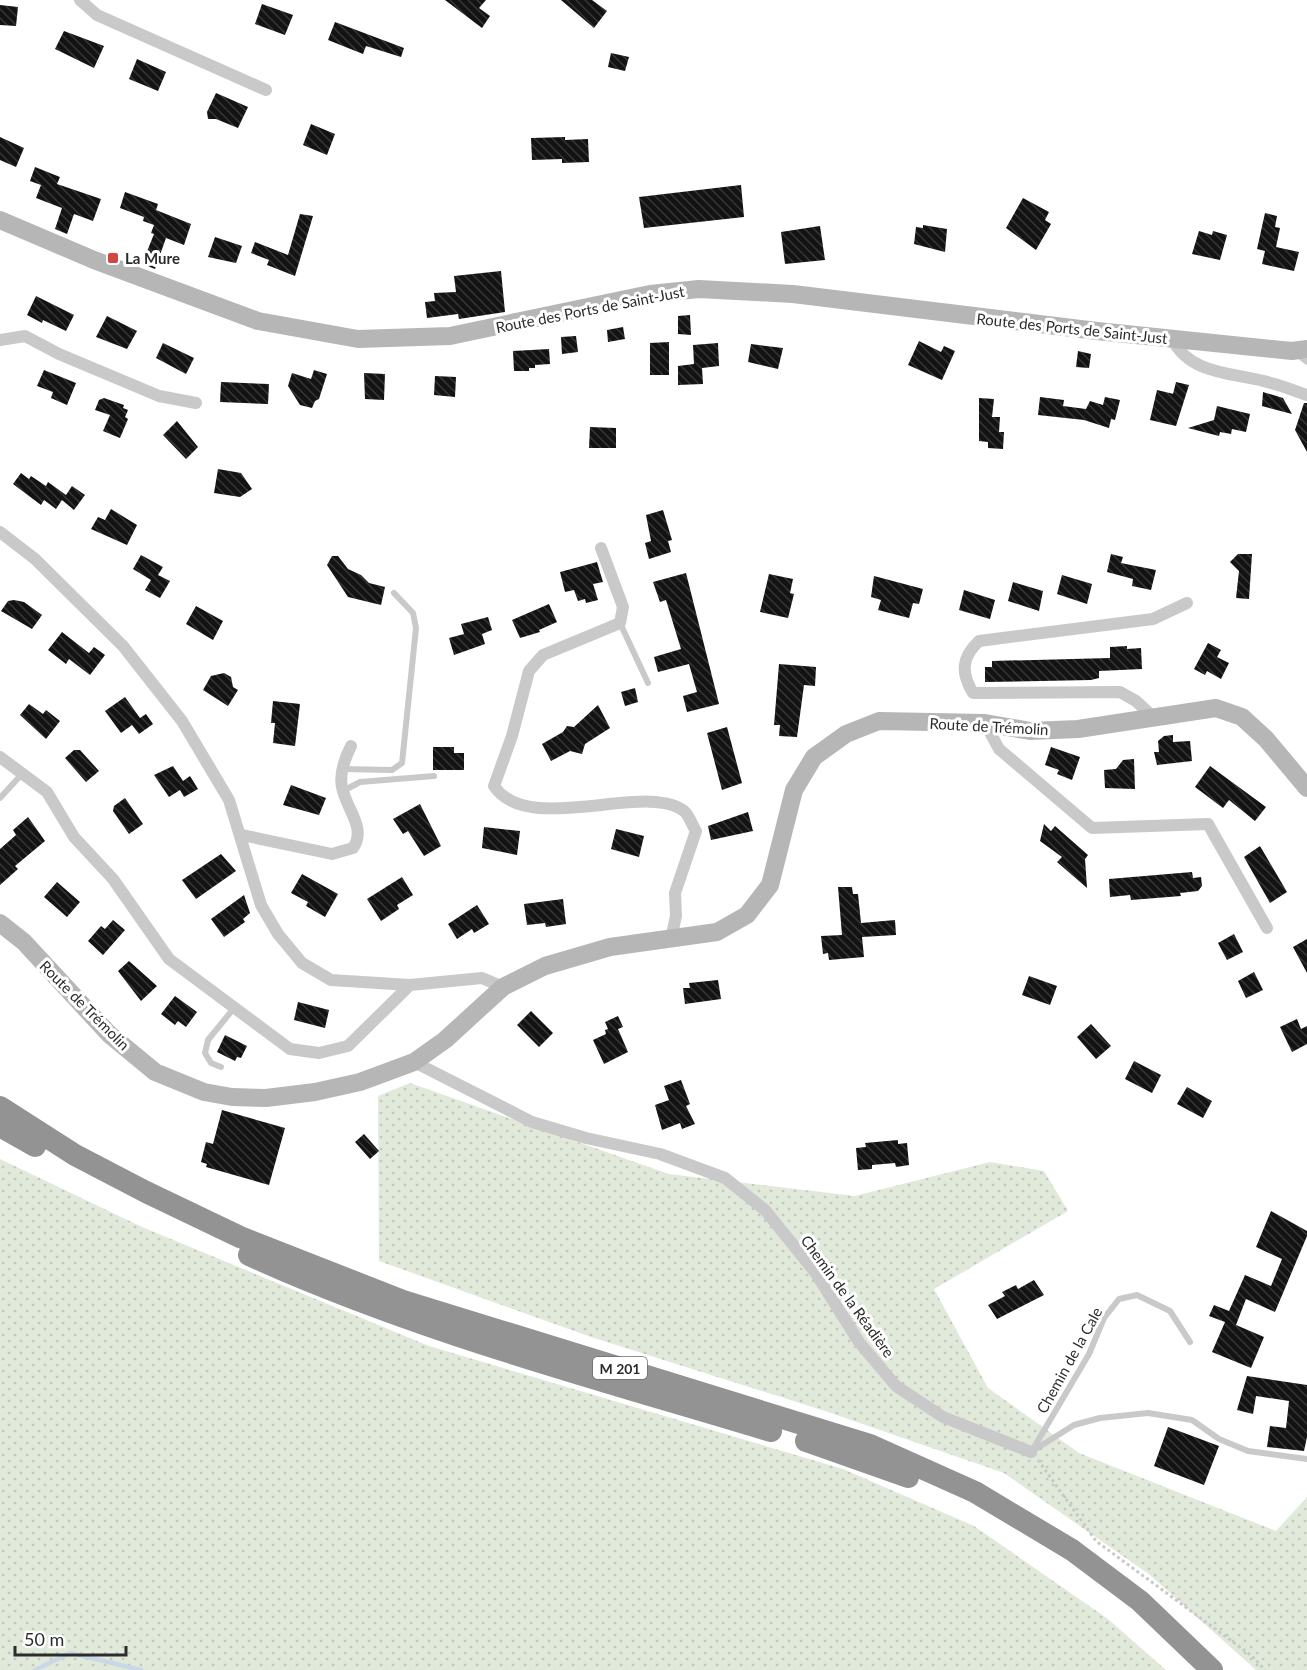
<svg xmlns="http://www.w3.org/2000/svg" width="1307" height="1670" viewBox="0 0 1307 1670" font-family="Lato,sans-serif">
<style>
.grass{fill:url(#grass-dots)}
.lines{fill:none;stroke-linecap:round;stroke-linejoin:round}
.stream{stroke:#c9d8e7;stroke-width:4.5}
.building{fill:url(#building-back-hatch)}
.path{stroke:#c9c9c9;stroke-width:3;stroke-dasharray:3 3;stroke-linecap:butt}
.lane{stroke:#c9c9c9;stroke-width:6}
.street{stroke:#c9c9c9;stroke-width:12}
.secondary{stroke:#b6b6b6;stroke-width:18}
.highway{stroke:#939393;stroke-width:22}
.poi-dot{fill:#d2463f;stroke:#fff;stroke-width:2}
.labels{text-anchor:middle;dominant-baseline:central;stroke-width:6;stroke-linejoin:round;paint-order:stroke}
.shield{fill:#fff;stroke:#6b6b6b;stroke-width:1.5}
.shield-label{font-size:14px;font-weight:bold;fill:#2c2c2c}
.poi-label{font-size:15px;font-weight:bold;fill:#2c2c2c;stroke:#fff;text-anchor:start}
.street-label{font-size:15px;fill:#2c2c2c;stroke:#fff}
</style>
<defs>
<pattern id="grass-dots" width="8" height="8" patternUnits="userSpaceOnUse" patternTransform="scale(1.5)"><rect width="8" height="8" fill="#e1e9db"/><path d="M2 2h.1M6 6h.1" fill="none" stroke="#c1c8bc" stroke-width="1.8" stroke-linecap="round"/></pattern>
<pattern id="building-back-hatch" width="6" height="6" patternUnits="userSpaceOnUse" patternTransform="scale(1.5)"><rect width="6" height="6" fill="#131313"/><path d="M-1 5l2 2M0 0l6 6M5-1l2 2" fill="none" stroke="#363636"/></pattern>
</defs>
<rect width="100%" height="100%" fill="#fff"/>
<path class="grass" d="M410 1083 669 1174 855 1196 990 1162 1044 1171 1068 1211 934 1289 988 1388 1079 1453 1276 1531 1307 1497V1670H1256L1150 1575 1004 1473 828 1412 591 1337 379 1261 378 1096Z
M0 1159 142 1227 429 1346 843 1469 974 1526 1108 1619 1166 1670H0Z"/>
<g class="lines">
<path class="stream" d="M35 1670 70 1653 141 1670"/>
</g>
<path class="building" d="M445 0H486L479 8 490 16 482 28Z
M561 0H592L607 11 594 28Z
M262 4 293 15 285 35 255 24Z
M0 5 18 7 16 26 0 25Z
M335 22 404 48 401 57 366 46 363 54 328 40Z
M64 31 104 46 94 68 55 49Z
M611 53 629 57 625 71 608 67Z
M137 59 166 72 158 91 129 79Z
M216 93 248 107 238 128 216 119H208L207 112Z
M311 124 335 134 327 155 303 145Z
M0 137 24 148 16 167 0 160Z
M565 137V140L588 139 589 162 562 163V159L532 160 531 138Z
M35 167 60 177 57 184 101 199 93 221 74 214 67 234 55 229 62 208 36 198 41 185 30 181Z
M741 185 744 217 644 228 639 197Z
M125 192 158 204 156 210 191 224 184 245 166 238 155 269 142 264 154 234 151 233 154 225 143 221 144 217 120 208Z
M1023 198 1049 212 1045 220 1051 224 1036 250 1006 228Z
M1265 213 1277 216 1275 227 1280 228 1276 247 1299 252 1294 271 1262 264 1265 251 1257 249Z
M300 214 313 216 295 276 267 265 269 260 251 253 255 242 288 255Z
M923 225 947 229 945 252 914 244 916 227 923 228Z
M820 226 825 260 785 264 781 232Z
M1199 231 1212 235 1213 231 1227 235 1220 260 1192 254Z
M215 237 242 246 236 263 208 257Z
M501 271 505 312 459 319 458 314 427 318 425 302 435 301 434 293 456 292 454 276Z
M36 296 74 315 66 331 43 320 42 323 27 315Z
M690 315 691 335 678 334V316Z
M107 316 137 331 127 349 96 337Z
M623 327 625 339 608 342 607 330Z
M576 336 578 352 562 354 561 337Z
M919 341 941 352 944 346 955 351 942 380 908 365Z
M669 342V375H650V343Z
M163 343 194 358 186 374 156 358Z
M718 343 719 366 702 368 703 384 678 385V366L694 364 693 345Z
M751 344 783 348 778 369 748 362Z
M549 349 550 364 535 365V368H529V371H514L513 351Z
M1078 351 1091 354 1089 368 1076 367Z
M44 370 76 383 67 405 51 398 53 392 37 386Z
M314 370 327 374 319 399 315 401 312 408 300 405 288 386 292 373 311 379Z
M364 373 385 374 384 400 365 399Z
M435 376 456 377 455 397 434 395Z
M221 382 269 384 268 404 220 402Z
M1176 382 1189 385 1176 426 1150 420 1157 390 1182 396 1173 394Z
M1263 392 1283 398 1292 414 1262 406Z
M1040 397 1064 400 1063 406 1086 409 1090 401 1103 405 1105 397 1120 400 1115 420 1111 419 1109 428 1084 420 1038 415Z
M104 398 124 405 123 408 128 410 125 417 128 419 120 438 103 431 110 415 95 410 99 400Z
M979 398 994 399 992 417H1000L999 432H1004L1003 449 988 448V442L979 441Z
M1304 403H1307V452L1295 430Z
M1217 406 1250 414 1246 432 1232 429 1231 434 1220 432 1219 436 1188 428 1214 420Z
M177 421 198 447 186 459 163 435Z
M590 427 616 428V448H589Z
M218 469 241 473 252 489 240 497 214 493Z
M21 473 29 479 31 476 46 486 48 482 66 495 72 486 85 495 74 510 62 500 56 509 44 500 41 505 13 484Z
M111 509 137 525 127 545 91 529 98 517 105 520Z
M663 510 672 540 668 541 671 552 649 559 645 543 651 541 646 515Z
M1111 554 1123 557 1121 563 1156 570 1151 590 1132 586 1133 579 1107 572Z
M1238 554H1252L1249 599 1236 598 1239 571 1230 562Z
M141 555 163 567 158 575 170 581 160 598 145 590 151 580 133 569Z
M332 556H338L348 569 361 575 369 583 385 587 381 605 348 597 327 565Z
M597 562 603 582 593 584 598 600 586 603 585 599 578 601 574 590 565 592 560 572Z
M686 573 719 704 687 712 683 696 697 692 689 664 658 672 654 657 681 649 666 600 660 602 653 582Z
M769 574 793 579 790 593 794 594 788 618 760 612Z
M1062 575 1092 584 1087 604 1057 594Z
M874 576 923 589 919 604 913 603 909 618 878 610 881 600 871 597Z
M1013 582 1043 591 1039 611 1008 601Z
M964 590 995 600 990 619 959 610Z
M14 600 24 602 42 615 32 629 1 611 8 601Z
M549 604 557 622 539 630 540 632 520 638 512 620Z
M196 606 223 621 213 640 186 624Z
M488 617 492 630 482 634 485 644 454 655 449 638 464 634 461 624Z
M62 632 89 653 94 647 105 655 90 675 69 659 66 664 48 650Z
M1208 643 1221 650 1217 657 1229 663 1221 679 1207 671 1205 675 1194 669Z
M1127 646V649L1141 648 1142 669 1099 671V678L1091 680 985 682V667H992V661L1110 658V647Z
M779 664 816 667 815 686 804 685 797 737 779 736 780 725H774Z
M224 673 231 677 233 687 238 690 228 706 203 690 211 676Z
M635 688 638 702 625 706 621 692Z
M125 697 140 718 146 714 153 724 139 734 132 725 121 733 105 711Z
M273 701 300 704 295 746 273 743 275 723H271Z
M29 704 43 714 46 710 60 721 46 739 20 715Z
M598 705 610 728 585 744 582 754 570 751 551 761 542 744 563 732 567 726 574 727Z
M727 727 742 783 722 790 707 733Z
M1173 735V742L1190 741 1192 761 1157 765 1154 752H1159L1158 741 1164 736Z
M433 747H454V753H464V770H433Z
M1051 747 1080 757 1072 780 1057 774 1059 770 1045 765Z
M74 750H80L99 771 86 782 65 758Z
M1134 759 1135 789 1105 788 1104 770 1116 769 1123 760Z
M173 766 183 781 190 776 198 789 184 797 180 790 169 797 154 775Z
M1210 766 1266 807 1255 821 1229 800 1223 808 1195 787Z
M291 785 326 798 319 815 283 805Z
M125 798 143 824 129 834 113 811 114 806Z
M420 804 441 846 424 856 408 831 403 834 393 819Z
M748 812 753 831 711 840 708 826Z
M28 817 45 841 15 866 18 869 0 885V849L16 835 13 830Z
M1044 824 1051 831 1055 826 1088 855 1085 859 1087 888 1057 862 1062 857 1040 841Z
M484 827 520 831 517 855 482 848Z
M616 829 644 836 639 857 611 849Z
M1260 846 1287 892 1270 903 1244 857Z
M221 854 236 871 196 899 182 880Z
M1192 872 1193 878 1201 877 1202 886 1198 891 1180 893 1181 896 1131 900 1130 895 1110 897 1109 879Z
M302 874 338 894 325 917 306 906 308 902 291 893Z
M402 877 413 895 397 905 399 909 381 921 367 899Z
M57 882 80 902 67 917 44 897Z
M838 887H852L853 894H858L861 923 895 920 896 935 862 937 864 957 829 960 828 953 823 954 821 936 842 935Z
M244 895 250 913 243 919 245 922 224 937 211 919Z
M563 899 566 924 546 927 545 923 527 925 524 904Z
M477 905 489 924 474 933 472 929 457 939 448 924Z
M113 920 125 930 103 955 88 941 101 926 105 929Z
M1234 934 1243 952 1227 960 1218 943Z
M1307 939V973L1293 947Z
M129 961 157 986 141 1001 118 971Z
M1254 972 1263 990 1246 998 1238 981Z
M1029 976 1057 986 1050 1005 1022 995Z
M718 980 721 999 685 1004 683 988H690L689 983Z
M175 996 197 1012 186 1027 178 1021 175 1025 161 1014Z
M298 1002 329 1010 325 1028 294 1020Z
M531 1011 553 1033 539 1047 517 1025Z
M618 1016 623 1027 618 1029 628 1052 604 1064 593 1040 606 1034 605 1030 608 1029 605 1022Z
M1297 1019 1301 1029 1307 1026V1044L1292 1052 1280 1027Z
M1091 1024 1111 1046 1096 1059 1077 1037Z
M225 1035 247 1046 241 1058 237 1057 235 1061 217 1052Z
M1134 1061 1161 1075 1152 1093 1125 1079Z
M681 1080 690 1104 686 1106 695 1124 682 1129 680 1123 662 1130 655 1105 669 1100 664 1086Z
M1187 1087 1212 1101 1203 1118 1177 1104Z
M222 1110 285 1128 269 1185 206 1167 207 1164 201 1162 206 1142 213 1144Z
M364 1134 379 1151 370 1159 355 1142Z
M898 1140V1144L907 1143 909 1165 896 1167 895 1163 872 1165V1169L858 1170 856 1148 866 1147 865 1143Z
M1271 1211 1307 1231V1236L1275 1312 1246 1299 1236 1325 1264 1337 1251 1368 1212 1352 1225 1322 1209 1316 1214 1305 1229 1311 1245 1275 1271 1286 1282 1259 1256 1247Z
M1034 1280 1044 1295 997 1319 988 1305 1005 1296 1002 1292 1016 1285 1018 1289Z
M1247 1376 1307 1385V1437L1304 1451 1267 1447 1270 1426 1286 1428 1289 1401 1256 1396 1253 1414 1237 1410Z
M1168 1427 1219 1446 1204 1485 1154 1466Z"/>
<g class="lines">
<path class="path" d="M1038 1460 1096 1541 1252 1656 1265 1670"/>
<path class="lane" d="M1298 355 1307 362
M620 623 648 683
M343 769 392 770 402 763 416 628 413 613 394 593
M343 791 360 782 434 776
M0 798 22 774
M221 1067 211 1063 205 1053 208 1040 234 1008
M1033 1449 1089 1354 1104 1318 1119 1299 1137 1295 1170 1311 1190 1342
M1031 1452 1074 1425 1100 1418 1148 1413 1192 1420 1219 1439 1248 1451 1307 1459"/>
<path class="street" d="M80 0 97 15 266 90
M1172 339C1192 377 1235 372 1271 383 1283 386 1295 391 1307 395
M0 340 25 336 59 354 159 396 196 403
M0 532 35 559 123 646 182 721 229 800 261 905 278 934 302 963 331 980 410 985 482 978 503 987
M601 548 623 607 620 623 543 655 529 671 512 736 494 786C528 837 647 781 684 811 689 815 692 825 696 831L675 893 676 916 671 939
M1152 716 1136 701 1120 692 973 693C961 673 961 658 979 641L1153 619 1187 603
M985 723 999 749 1092 828 1208 824 1267 928
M0 757 47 792 74 837 113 879 169 959 290 1049 319 1053 348 1046 410 985
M242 835 332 854 353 848C367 828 346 809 342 787 339 773 345 758 351 746
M414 1062 532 1122 586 1138 660 1154 725 1178 765 1210 815 1272 859 1342 896 1386 943 1417 1031 1452"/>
<path class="secondary" d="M0 220 94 260 258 321 358 339 450 336 650 294 699 289 793 294 1097 331 1292 351 1307 349
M0 923 24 942 109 1034 155 1072 204 1092 232 1097 266 1098 315 1092 360 1082 414 1062 445 1040 503 987 545 966 610 947 717 932 747 915 770 885 794 790 814 757 846 734 879 721 985 723 1030 731 1078 729 1216 708 1242 717 1266 739 1307 788"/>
<path class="highway" d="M0 1107 75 1155 146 1192 240 1237 403 1301 870 1445 975 1492 1072 1550 1140 1601 1212 1670
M0 1126 35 1146
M249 1255C416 1331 596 1378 771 1431
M806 1441 908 1477"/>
</g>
<rect class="poi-dot" x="107" y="252" width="12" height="12" rx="3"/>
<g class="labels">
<rect class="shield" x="593" y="1357" width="54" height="22" rx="4.5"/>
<g class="shield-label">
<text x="620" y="1368">M 201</text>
</g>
<g class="poi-label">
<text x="125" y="258">La Mure</text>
</g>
<g class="street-label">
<text transform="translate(590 309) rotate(-11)">Route des Ports de Saint-Just</text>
<text transform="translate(1072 328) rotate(6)">Route des Ports de Saint-Just</text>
<text transform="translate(989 726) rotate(3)">Route de Trémolin</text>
<text transform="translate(85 1005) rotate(45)">Route de Trémolin</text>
<text transform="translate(848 1296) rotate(54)">Chemin de la Réadière</text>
<text transform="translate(1069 1360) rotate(-61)">Chemin de la Cale</text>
</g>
</g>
<path d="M15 1646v9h111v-9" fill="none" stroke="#2c2c2c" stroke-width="3"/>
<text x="24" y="1646" font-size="18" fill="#2c2c2c" stroke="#ffffff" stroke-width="4.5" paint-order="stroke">50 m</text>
</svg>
